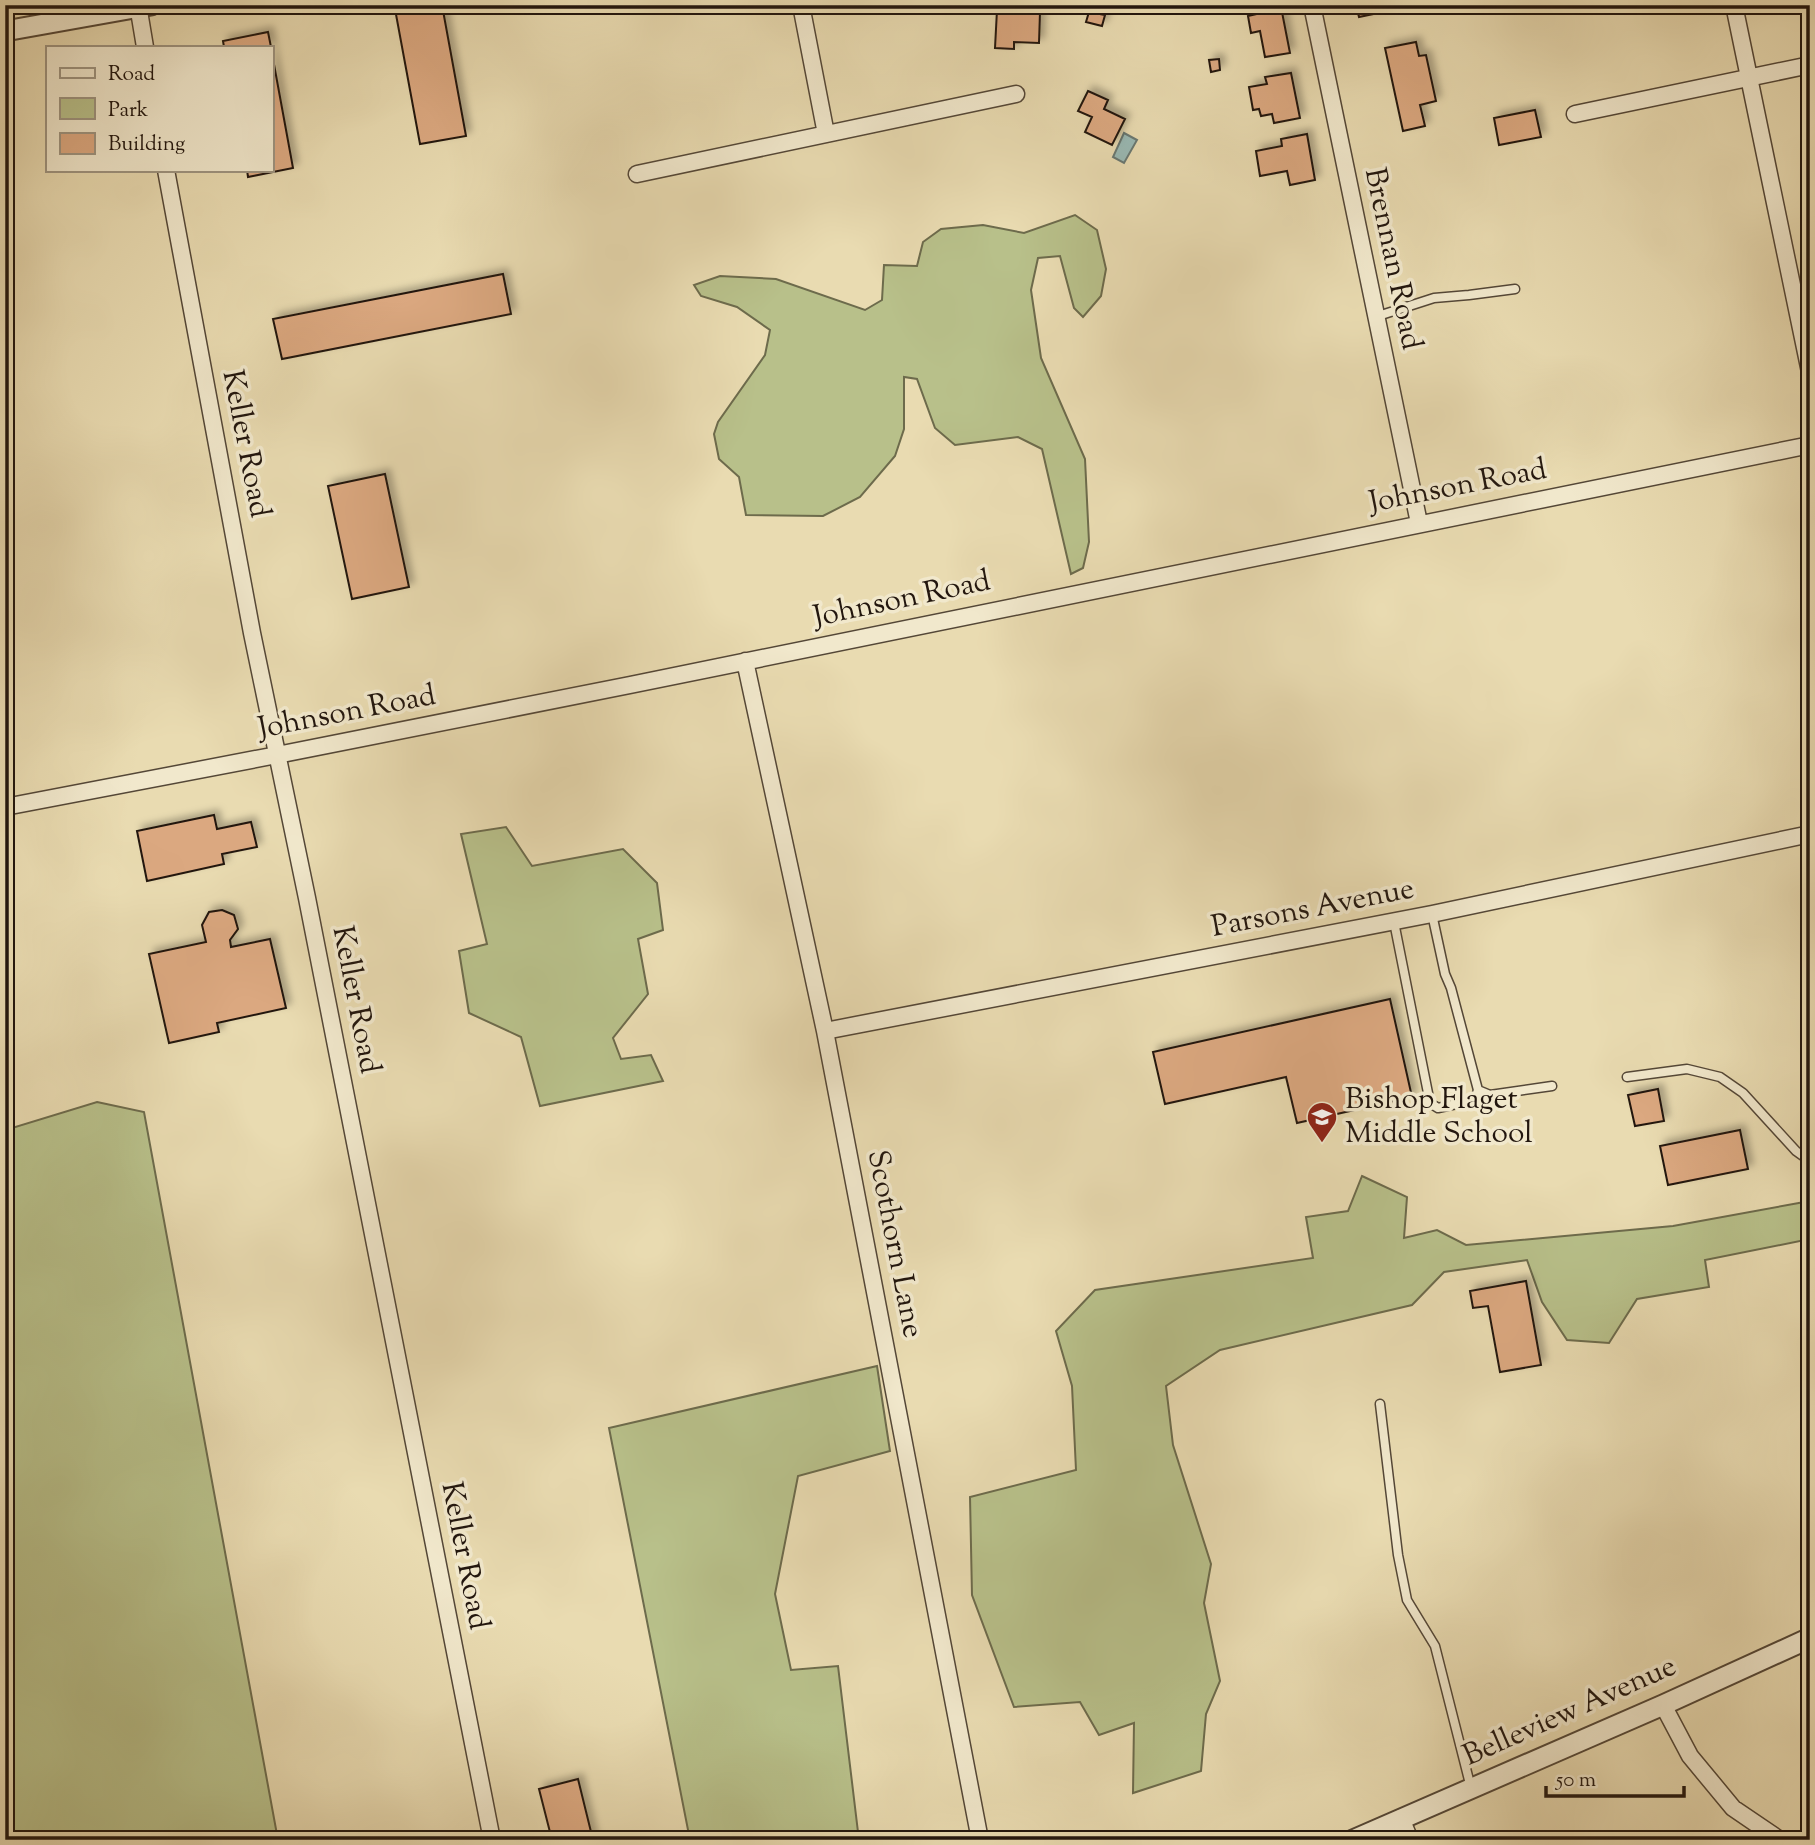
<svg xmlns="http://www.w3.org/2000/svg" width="1815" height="1845" viewBox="0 0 1815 1845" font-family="'Sorts Mill Goudy',serif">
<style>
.green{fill:#b8c08a;stroke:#6d6b4c;stroke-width:2}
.water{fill:#99b9b4;stroke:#697872;stroke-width:2}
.building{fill:#dba880;stroke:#22160e;stroke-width:2;filter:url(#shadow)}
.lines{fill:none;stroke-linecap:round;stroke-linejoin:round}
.service-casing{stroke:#544737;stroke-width:11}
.minor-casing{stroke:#544737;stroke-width:19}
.tertiary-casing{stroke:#544737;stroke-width:23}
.service{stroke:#f1e8cc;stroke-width:8}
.minor{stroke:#f1e8cc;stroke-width:16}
.tertiary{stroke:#f1e8cc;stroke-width:19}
.labels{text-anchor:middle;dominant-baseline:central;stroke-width:7;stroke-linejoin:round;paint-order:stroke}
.street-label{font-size:30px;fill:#22160e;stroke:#f1e8cc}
.poi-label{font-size:30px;fill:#22160e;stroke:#f1e8cc;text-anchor:start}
</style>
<defs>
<filter id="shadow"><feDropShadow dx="5" dy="-5" stdDeviation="3.5" flood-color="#0004"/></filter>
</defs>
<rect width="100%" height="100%" fill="#e9dbb1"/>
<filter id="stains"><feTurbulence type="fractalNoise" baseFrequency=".00286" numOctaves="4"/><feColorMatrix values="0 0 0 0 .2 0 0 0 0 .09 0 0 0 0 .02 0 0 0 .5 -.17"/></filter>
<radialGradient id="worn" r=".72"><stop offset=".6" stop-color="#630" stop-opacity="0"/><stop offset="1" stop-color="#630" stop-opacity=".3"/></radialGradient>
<path class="green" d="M1075 215 1097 230 1106 269 1101 296 1083 317 1074 308 1060 256 1038 258 1031 290 1041 358 1085 459 1089 542 1083 568 1071 574 1042 449 1018 437 955 445 935 428 917 379 904 377V429L895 456 860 497 823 516 746 515 739 477 719 459 714 434 718 422 765 355 770 330 737 307 701 296 694 285 720 276 776 279 865 310 882 300 884 265 917 266 923 242 941 229 983 225 1024 233Z
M506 827 532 866 623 849 657 883 663 930 638 939 648 994 613 1038 621 1059 651 1055 663 1081 540 1106 521 1037 469 1013 459 951 487 944 461 834Z
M97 1102 144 1112 278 1840H5V1127L9 1129Z
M1362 1176 1407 1197 1404 1238 1437 1230 1466 1245 1673 1226 1810 1201V1239L1705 1260 1709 1287 1637 1299 1609 1343 1567 1340 1542 1302 1527 1260 1444 1272 1412 1305 1220 1350 1166 1386 1173 1445 1211 1564 1204 1603 1220 1681 1206 1714 1201 1771 1133 1793 1134 1723 1099 1735 1080 1702 1014 1707 972 1595 970 1497 1076 1470 1072 1386 1056 1331 1095 1290 1313 1258 1306 1217 1348 1211Z
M877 1366 890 1451 798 1476 775 1594 791 1670 838 1666 858 1832 861 1840H690L609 1428Z"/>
<path class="water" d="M1124 133 1137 140 1124 163 1113 157Z"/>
<path class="building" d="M415 5H442L466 136 420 144 395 9Z
M515 5H533L534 10 517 13Z
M1004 5H1014V11L1040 12 1039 43 1014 42V49L995 48 997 10H1003Z
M1356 5H1387L1388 11 1359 17Z
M1281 7 1290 53 1265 57 1260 31 1251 33 1248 16 1257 14V11Z
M1089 12 1105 15 1102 26 1086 22Z
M268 32 271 47H224L223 41Z
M1416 42 1419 56 1426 55 1436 101 1420 105 1425 126 1403 131 1385 48Z
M271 48 293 168 248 177 247 170H271Z
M1219 59 1220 70 1211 72 1209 60Z
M1291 73 1300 118 1274 123 1272 114 1261 116 1259 109 1253 110 1249 87 1267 84 1265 77Z
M1088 91 1108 100 1104 109 1125 119 1112 145 1085 132 1092 117 1078 111Z
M1535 110 1541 137 1499 145 1494 118Z
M1307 134 1315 180 1290 185 1287 171 1260 176 1256 151 1282 146 1281 139Z
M503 274 511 314 282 359 273 319Z
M385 474 409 587 352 599 328 486Z
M214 815 217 829 251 822 257 847 222 854 224 864 147 881 137 831Z
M222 910 234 915 238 929 230 940 231 947 270 939 286 1008 217 1023 219 1032 169 1043 149 954 206 942 202 925 209 912Z
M1390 999 1412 1097 1297 1123 1286 1077 1165 1104 1153 1052Z
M1658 1089 1664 1121 1635 1126 1628 1095Z
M1740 1130 1748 1169 1668 1185 1660 1146Z
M1526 1281 1541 1365 1500 1372 1488 1306 1473 1308 1470 1291Z
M578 1779 593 1840H552L539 1789Z"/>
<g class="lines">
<g class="service-casing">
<path id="service" d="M1375 317 1434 298 1469 295 1515 289
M1394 922 1430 1103 1438 1108 1475 1100 1478 1090 1451 988 1445 974 1432 914
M1627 1077 1687 1069 1720 1077 1743 1093 1796 1151 1810 1161
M1478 1090 1490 1095 1552 1086
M1380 1404 1398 1555 1407 1600 1435 1646 1471 1788"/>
</g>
<g class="minor-casing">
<path id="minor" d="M138 5 145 47
M801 5 826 134
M1312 5 1419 523
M1734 5 1810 372
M1575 114 1810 65
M166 170 252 633 307 898 492 1840
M637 174 1016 94
M745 661 825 1031 980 1840
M5 807 277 755 630 685 1810 445
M825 1031 1432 914 1810 834
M1663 1705 1690 1756 1733 1808 1780 1840
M1401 1818 1410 1840"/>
</g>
<g class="tertiary-casing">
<path id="tertiary" d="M5 31 151 5
M1353 1840 1663 1705 1810 1638"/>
</g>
<use href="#service" class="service"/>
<use href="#minor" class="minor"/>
<use href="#tertiary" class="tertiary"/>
</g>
<defs>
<g id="school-pin" transform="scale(1.575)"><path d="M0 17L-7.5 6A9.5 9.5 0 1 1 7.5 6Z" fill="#8f2418" stroke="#f1e8cc"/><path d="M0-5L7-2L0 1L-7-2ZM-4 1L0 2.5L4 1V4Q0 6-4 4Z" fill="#fff"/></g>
</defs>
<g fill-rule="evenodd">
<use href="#school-pin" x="1322" y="1117"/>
</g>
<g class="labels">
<g class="street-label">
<text transform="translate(1392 259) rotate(78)">Brennan Road</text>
<text transform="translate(245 444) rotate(79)">Keller Road</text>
<text transform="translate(1458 487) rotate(-11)">Johnson Road</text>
<text transform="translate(902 600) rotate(-12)">Johnson Road</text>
<text transform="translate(347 713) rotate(-11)">Johnson Road</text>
<text transform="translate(1313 909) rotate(-11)">Parsons Avenue</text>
<text transform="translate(355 1000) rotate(79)">Keller Road</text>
<text transform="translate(894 1244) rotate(79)">Scothorn Lane</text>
<text transform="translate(464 1556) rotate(79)">Keller Road</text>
<text transform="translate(1570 1712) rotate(-24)">Belleview Avenue</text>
</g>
<g class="poi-label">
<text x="1345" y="1100">Bishop Flaget<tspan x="1345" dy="34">Middle School</tspan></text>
</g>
</g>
<rect width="1815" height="1845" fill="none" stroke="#e9dbb1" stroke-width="28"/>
<rect x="7" y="7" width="1801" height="1831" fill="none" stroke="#22160e" stroke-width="3.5"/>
<rect x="14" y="14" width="1787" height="1817" fill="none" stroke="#22160e" stroke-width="2"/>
<rect x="46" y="46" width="228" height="126" fill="#f1e8cc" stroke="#9e9480" stroke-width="2"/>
<rect x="60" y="68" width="35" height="10" fill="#f1e8cc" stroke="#9e9480" stroke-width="2"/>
<text x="108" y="80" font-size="21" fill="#22160e">Road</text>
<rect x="60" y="98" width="35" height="21" fill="#b8c08a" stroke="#9e9480" stroke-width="2"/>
<text x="108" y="116" font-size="21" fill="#22160e">Park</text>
<rect x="60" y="133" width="35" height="21" fill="#dba880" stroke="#9e9480" stroke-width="2"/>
<text x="108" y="150" font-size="21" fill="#22160e">Building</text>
<path d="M1546 1786v10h138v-10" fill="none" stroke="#22160e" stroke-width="3.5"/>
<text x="1556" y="1786" font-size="21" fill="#22160e" stroke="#f1e8cc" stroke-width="5" paint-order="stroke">50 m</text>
<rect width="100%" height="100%" filter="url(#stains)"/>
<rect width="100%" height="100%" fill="url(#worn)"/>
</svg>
